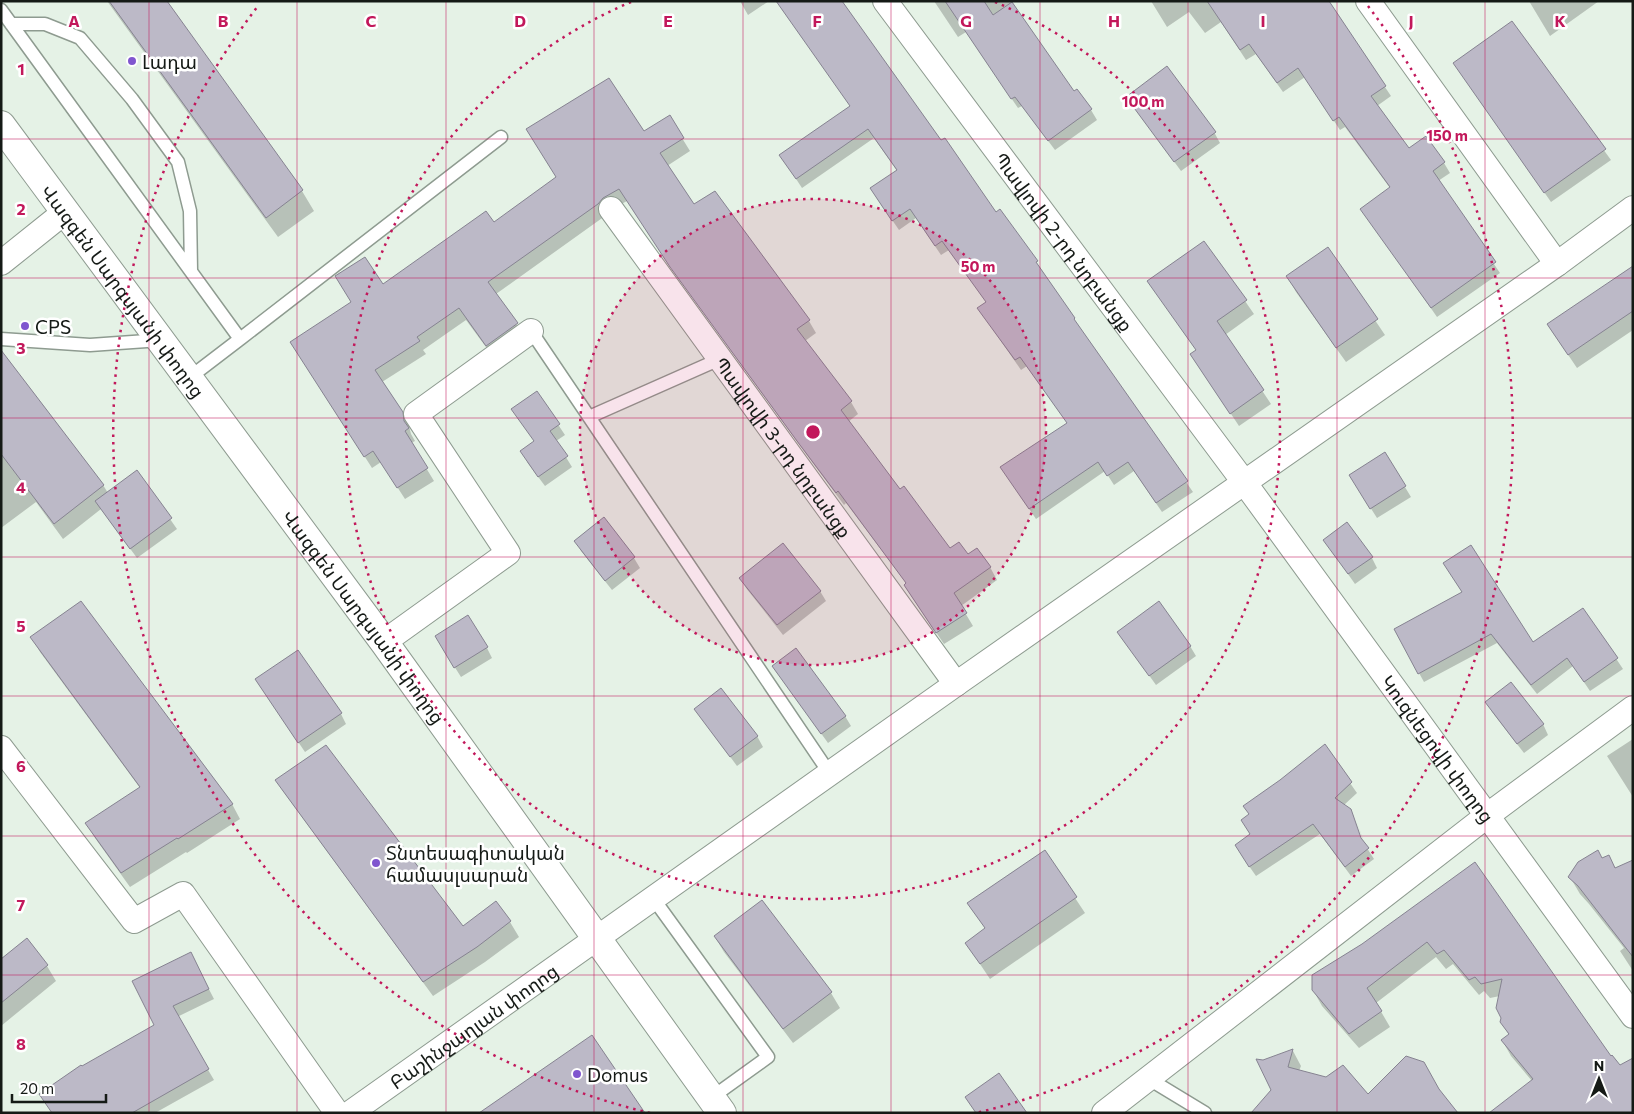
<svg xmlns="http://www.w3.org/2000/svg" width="1634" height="1114" viewBox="0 0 1634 1114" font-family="Commissioner,'Noto Sans Armenian',sans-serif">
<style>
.shadow{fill:#0003}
.building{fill:#bcb9c7;stroke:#868391}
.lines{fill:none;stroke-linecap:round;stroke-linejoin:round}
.service-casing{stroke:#8e9b90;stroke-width:15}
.minor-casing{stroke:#8e9b90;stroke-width:26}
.trunk-casing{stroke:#8e9b90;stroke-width:30}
.service{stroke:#fff;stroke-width:12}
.minor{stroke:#fff;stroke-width:24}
.trunk{stroke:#fff;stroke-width:28}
.grid{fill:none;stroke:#c2185b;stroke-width:1;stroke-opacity:0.55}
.ring{fill:none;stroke:#c2185b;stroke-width:2.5;stroke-dasharray:2.5 5}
.poi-dot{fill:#8056cf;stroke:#fff;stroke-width:2}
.labels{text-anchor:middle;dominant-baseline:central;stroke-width:5;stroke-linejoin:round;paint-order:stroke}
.poi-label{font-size:19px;fill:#151a16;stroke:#fff;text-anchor:start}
.street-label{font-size:19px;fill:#151a16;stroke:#fff}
.grid-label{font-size:16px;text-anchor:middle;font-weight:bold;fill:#c2185b;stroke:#fff;stroke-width:5;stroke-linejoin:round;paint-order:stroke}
.centre{fill:#c2185b;stroke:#fff;stroke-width:2.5}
.ring-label{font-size:15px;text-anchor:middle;font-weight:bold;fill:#c2185b;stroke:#fff;stroke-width:5;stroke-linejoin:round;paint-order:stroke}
</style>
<rect width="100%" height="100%" fill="#e5f2e6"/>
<path class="shadow" d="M107 1H165L302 191 314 211 278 237Z
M740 1H769L748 15Z
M934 1H1010L1073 93 1091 110 1097 120 1055 150 1022 106 1018 108 966 32 958 37Z
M1151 1H1327L1391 96 1377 106 1409 150 1444 163 1450 173 1438 181 1500 273 1437 317 1362 209 1390 188 1345 127 1340 130 1305 77 1283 92 1256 54 1246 60 1221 22 1205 33 1189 12 1167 27Z
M1529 1H1599L1550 36Z
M1511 23 1611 160 1551 202 1454 63Z
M851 107 940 142 995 214 1036 262 1080 329 1193 492 1162 512 1134 471 1114 485 1105 471 1036 519 1008 477 1068 424 1027 366 1021 370 985 318 987 303 949 250 941 255 916 218 899 230 877 198 897 171 874 138 802 188 781 156Z
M1134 107 1214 132 1220 143 1181 171Z
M669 117 690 151 667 166 694 206 809 321 816 333 805 341 851 402 858 414 848 422 900 490 950 550 968 556 990 567 997 580 961 606 973 626 944 644 912 597 905 585 907 584 846 503 844 505 806 454 679 279 627 201 610 210 605 216 496 294 524 336 494 358 466 320 423 350 426 354 382 382 409 426 411 434 415 441 411 443 434 481 405 499 381 462 372 468 299 354 383 286 493 224Z
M1204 242 1254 314 1225 335 1271 404 1239 426 1192 355 1197 351 1149 281Z
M1327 249 1385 335 1346 362 1296 292 1288 277Z
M1633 268V330L1577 368 1548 325Z
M1 363 103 485 108 493 137 472 177 529 137 558 101 509 63 539 36 502 1 528Z
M537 393 565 435 556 441 572 467 545 486 527 462 535 442Z
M1385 454 1411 497 1377 518 1356 485Z
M604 519 634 558 640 568 612 590 581 551 576 541Z
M1324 540 1372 558 1377 568 1355 584Z
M741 578 820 591 826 601 783 635 746 588Z
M1463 593 1533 644 1583 609 1623 669 1590 691 1573 666 1537 694 1497 643 1424 682 1419 673Z
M1118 632 1190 646 1196 656 1156 685Z
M32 638 232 804 240 819 187 853 186 852 130 887 95 838 86 823 140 788 40 652Z
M442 647 487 648 492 658 461 677Z
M773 666 845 716 851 726 828 743Z
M256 680 341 714 346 724 305 752Z
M1487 702 1543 724 1548 735 1524 753 1492 712Z
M695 709 757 736 763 747 737 766Z
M1633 739V797L1607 756Z
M1324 746 1357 793 1344 805 1350 810 1354 817H1352L1362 844 1364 843 1356 820 1365 845 1374 859 1351 876 1320 834 1256 876 1242 856 1251 835Z
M277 781 463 928 495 903 510 922 519 937 485 962 433 996 286 795Z
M1044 851 1085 913 990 979 966 943 986 929 969 903Z
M1608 856 1616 869 1633 861V971L1620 951 1624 948 1589 904 1580 894 1570 877Z
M1475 863 1610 1057 1620 1066 1532 1081 1511 1056 1502 1040 1509 1035 1501 1022 1503 1018 1500 996 1490 998 1484 991 1479 995 1453 964 1446 969 1436 957 1376 1003 1390 1027 1359 1048 1322 1006 1313 990 1362 946Z
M762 902 831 993 840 1008 793 1043 724 952 715 937Z
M26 940 47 966 56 981 1 1026V960Z
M196 964 214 999 177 1017 214 1080 155 1113H52L155 1025Z
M1293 1051 1301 1066 1299 1071 1368 1096 1438 1089 1458 1113 1273 1090 1263 1062Z"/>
<path class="building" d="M109 1H167L303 190 266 218Z
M776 1H842L941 140 945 138 996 212 1000 209 1038 261 1036 262 1075 318 1074 319 1188 481 1156 503 1128 462 1107 476 1098 462 1029 509 1000 467 1067 423 1020 357 1015 360 977 308 986 302 942 241 935 246 910 209 892 221 870 188 897 170 868 129 796 179 779 155 850 106Z
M945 1H984L993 15 1012 2 1074 91 1077 89 1092 109 1048 141 1015 97 1011 99Z
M1207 1H1329L1386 86 1371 96 1409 148 1426 136 1445 162 1433 171 1496 262 1431 308 1360 209 1390 187 1339 117 1333 121 1298 68 1277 83 1249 44 1240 50Z
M1512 21 1606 149 1544 193 1453 63Z
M1167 66 1216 132 1174 162 1126 97Z
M609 78 644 131 670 115 684 138 660 153 694 204 715 191 810 320 797 329 852 401 841 410 900 489 904 486 950 548 959 542 968 554 977 548 991 567 954 593 967 613 936 633 904 585 906 583 838 491 836 493 797 441 670 267 619 189 603 198 598 204 488 282 518 323 486 346 459 308 417 337 420 341 375 370 403 412 404 421 409 428 405 431 428 468 397 488 373 451 364 457 290 342 351 302 335 276 365 257 383 284 486 211 494 222 556 177 526 129Z
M1204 241 1247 300 1217 321 1264 390 1230 414 1190 354 1196 350 1147 281Z
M1328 247 1378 319 1336 348 1286 276Z
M1633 266V311L1568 355 1547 324Z
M1 350 104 485 54 524 1 454Z
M537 391 560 424 550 431 568 456 538 477 520 451 534 441 511 409Z
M1385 452 1406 486 1370 509 1349 475Z
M137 470 172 518 130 549 95 501Z
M604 517 635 557 605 581 574 541Z
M1347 522 1373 557 1348 574 1323 540Z
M783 543 821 591 777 625 739 578Z
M1471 545 1533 642 1583 608 1618 658 1584 682 1567 658 1531 685 1491 634 1418 674 1394 629 1462 592 1443 563Z
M81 601 233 804 178 839 177 838 121 873 85 823 140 787 30 637Z
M1159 601 1191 646 1149 676 1117 632Z
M468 615 488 647 454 668 435 636Z
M796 648 846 716 821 734 772 666Z
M298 650 342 713 298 743 255 679Z
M1511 682 1544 724 1517 744 1485 702Z
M721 688 758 736 730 757 694 709Z
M1325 744 1352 782 1335 798 1351 809 1361 838 1369 848 1345 867 1313 824 1249 867 1235 845 1250 834 1241 820 1249 814 1243 806 1280 780Z
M326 745 463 926 496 901 511 921 477 947 423 982 275 780Z
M1045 850 1077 897 980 964 965 943 985 928 967 903Z
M1598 850 1602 858 1609 855 1615 868 1633 860V957L1578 886 1568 877 1578 862Z
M1475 862 1611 1056 1612 1055 1620 1065 1633 1058V1113H1489L1533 1079 1501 1040 1509 1034 1500 1022 1501 1018 1496 1008 1502 979 1481 984 1475 977 1469 980 1444 950 1437 954 1427 942 1367 988 1382 1011 1349 1034 1312 990V975L1362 944Z
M762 900 832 992 783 1029 714 936Z
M27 938 48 965 1 1003V959Z
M191 952 209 989 173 1006 209 1069 132 1113H52L39 1094 81 1065 82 1066 154 1025 132 981Z
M592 1035 645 1113H479Z
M1293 1049 1288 1067 1326 1077 1343 1065 1368 1094 1406 1056 1424 1062 1439 1089 1458 1113H1251L1271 1090 1256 1059 1263 1060Z
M999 1073 1027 1113H976L965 1097Z"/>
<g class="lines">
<g class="service-casing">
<path id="service" d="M1 10 240 339 189 378
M11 24H45L80 38 132 99 178 162 190 211 191 271
M531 331 830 774
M1 339 90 345 161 340
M240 339 501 137
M589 417 720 359
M653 898 768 1057 711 1098
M1149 1079 1205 1113"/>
</g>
<g class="minor-casing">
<g id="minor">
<path id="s1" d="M885 1 1244 482 1633 1016"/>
<path d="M1368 1 1557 264"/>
<path id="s2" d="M611 209 956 684"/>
<path d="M1 263 66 211"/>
<path d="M384 642 508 553 416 414 531 331"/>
<path d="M1 748 134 921 183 894 337 1113"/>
<path id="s3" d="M350 1113 956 684 1557 264 1633 208"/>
<path d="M1104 1113 1488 815 1633 708"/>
</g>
</g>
<g class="trunk-casing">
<g id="trunk">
<path id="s4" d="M1 125 384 642 722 1113"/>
</g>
</g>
<use href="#service" class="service"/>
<use href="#minor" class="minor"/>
<use href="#trunk" class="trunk"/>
</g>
<path class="grid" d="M149 1V1113M297 1V1113M446 1V1113M594 1V1113M743 1V1113M891 1V1113M1040 1V1113M1188 1V1113M1337 1V1113M1485 1V1113M1 139H1633M1 278H1633M1 418H1633M1 557H1633M1 696H1633M1 836H1633M1 975H1633"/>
<circle cx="813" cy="432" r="233" fill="#c2185b" fill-opacity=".12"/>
<g class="ring">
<circle cx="813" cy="432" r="233"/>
<path d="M995 2A467 467 0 1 1 631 2"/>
<path d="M650 1113A700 700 0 0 1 258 6M1368 6A700 700 0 0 1 976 1113"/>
</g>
<g class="poi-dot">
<circle cx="132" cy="61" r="5"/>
<circle cx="25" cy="326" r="5"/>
<circle cx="376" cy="863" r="5"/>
<circle cx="577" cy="1074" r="5"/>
</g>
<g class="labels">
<g class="poi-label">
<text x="142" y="61">Լադա</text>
<text x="35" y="326">CPS</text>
<text x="386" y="852">Տնտեսագիտական<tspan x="386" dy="22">համասլսարան</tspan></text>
<text x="587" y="1074">Domus</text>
</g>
<g class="street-label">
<text stroke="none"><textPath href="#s1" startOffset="300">Պավլովի 2-րդ նրբանցք</textPath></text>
<text stroke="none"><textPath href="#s4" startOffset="206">Վազգեն Սարգսյանի փողոց</textPath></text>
<text stroke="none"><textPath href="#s2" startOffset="294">Պավլովի 3-րդ նրբանցք</textPath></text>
<text stroke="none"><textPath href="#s4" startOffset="611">Վազգեն Սարգսյանի փողոց</textPath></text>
<text stroke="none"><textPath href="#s1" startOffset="930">Կուզնեցովի փողոց</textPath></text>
<text stroke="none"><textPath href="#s3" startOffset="151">Բաշինջաղյան փողոց</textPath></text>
</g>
</g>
<g class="grid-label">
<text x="74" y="27">A</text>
<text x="223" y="27">B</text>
<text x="371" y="27">C</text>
<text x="520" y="27">D</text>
<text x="668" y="27">E</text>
<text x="817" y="27">F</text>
<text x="966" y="27">G</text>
<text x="1114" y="27">H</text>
<text x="1263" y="27">I</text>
<text x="1411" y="27">J</text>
<text x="1560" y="27">K</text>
<text x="21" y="75">1</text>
<text x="21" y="215">2</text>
<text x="21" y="354">3</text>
<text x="21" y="493">4</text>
<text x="21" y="632">5</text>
<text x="21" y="772">6</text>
<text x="21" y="911">7</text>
<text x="21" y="1050">8</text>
</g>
<circle cx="813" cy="432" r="8" class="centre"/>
<g class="ring-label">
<text x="1143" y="107">100 m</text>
<text x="1447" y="141">150 m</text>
<text x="978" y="272">50 m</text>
</g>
<rect width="1634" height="1114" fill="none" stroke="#151a16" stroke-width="5"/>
<g transform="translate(1599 1079)" stroke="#ffffff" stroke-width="4" paint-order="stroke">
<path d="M0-4L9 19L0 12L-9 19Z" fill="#151a16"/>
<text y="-8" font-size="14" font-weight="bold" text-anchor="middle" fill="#151a16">N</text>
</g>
<path d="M12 1094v8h94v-8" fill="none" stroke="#151a16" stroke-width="2.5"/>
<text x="20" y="1094" font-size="15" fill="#151a16" stroke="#ffffff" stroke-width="4" paint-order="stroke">20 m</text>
</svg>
